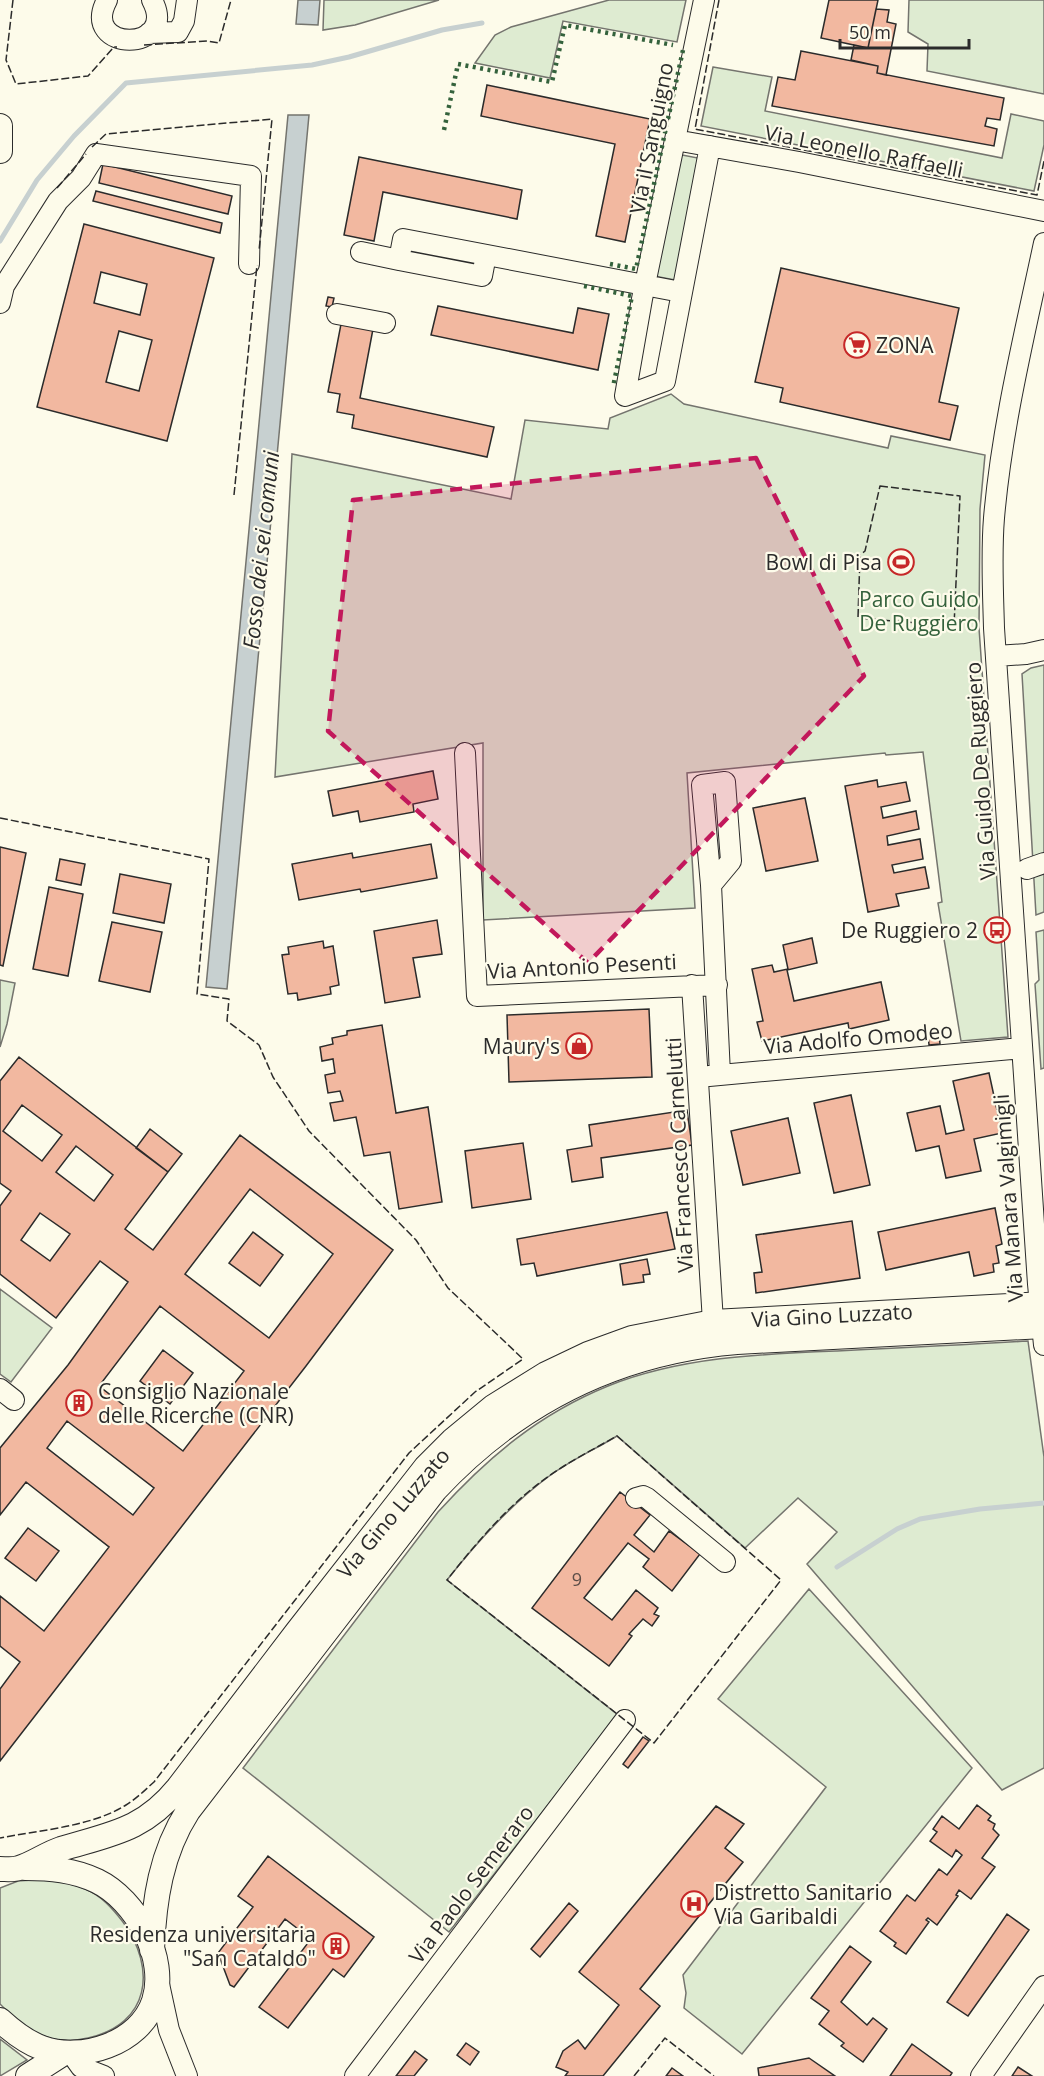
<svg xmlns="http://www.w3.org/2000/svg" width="1044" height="2076" viewBox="0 0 1044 2076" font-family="'Open Sans',sans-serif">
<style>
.green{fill:#deebd1;stroke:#74746e;stroke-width:1.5}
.water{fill:#c7d0d0;stroke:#74746e;stroke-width:1.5}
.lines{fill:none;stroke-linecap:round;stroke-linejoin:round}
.stream{stroke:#c7d0d0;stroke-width:5}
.building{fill:#f2b8a0;stroke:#2b2b2b;stroke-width:1.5;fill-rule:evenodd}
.minor-casing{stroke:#2b2b2b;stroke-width:22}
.major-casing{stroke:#2b2b2b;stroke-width:26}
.minor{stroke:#fdfbea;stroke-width:20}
.major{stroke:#fdfbea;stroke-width:24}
.hedge{stroke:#34623c;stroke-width:4.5;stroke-dasharray:3 4.5;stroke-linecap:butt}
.fence{stroke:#2b2b2b;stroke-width:1.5;stroke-dasharray:8 3;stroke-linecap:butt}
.marked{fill:#c2185b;fill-opacity:0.2;stroke:#c2185b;stroke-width:4.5;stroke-dasharray:12 8;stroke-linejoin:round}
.labels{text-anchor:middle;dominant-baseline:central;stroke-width:4.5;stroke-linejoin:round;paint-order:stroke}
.number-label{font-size:18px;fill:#5d4e48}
.street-label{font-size:21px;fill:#2b2b2b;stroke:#fdfbea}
.poi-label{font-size:21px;fill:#2b2b2b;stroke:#fdfbea;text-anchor:end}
.park-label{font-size:21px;fill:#34623c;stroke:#fdfbea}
.water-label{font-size:22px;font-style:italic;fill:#2b2b2b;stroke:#fdfbea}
</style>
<rect width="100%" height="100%" fill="#fdfbea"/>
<path class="green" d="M324 0H439L355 25 323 30Z
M609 0H686L677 42 563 21 550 78 475 63 495 35 511 27Z
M909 0H1044V94L927 71 928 44 908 32Z
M713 67 772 77 765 111 1002 158 1011 114 1044 121V145L1034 191 701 126Z
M677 154 698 158 675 280 654 276Z
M671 394 684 404 888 448 891 436 985 455 980 509 979 628 1008 1037 961 1041 938 903 942 902 923 752 886 755 885 753 687 773 695 908 483 920V743L275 777 292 454 511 499 525 420 608 429 610 418Z
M1044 665V912L1036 915 1022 674 1031 668Z
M1044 930V1068L1041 1069 1035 984 1039 980 1036 932Z
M0 980 15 983 7 1024 0 1047Z
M0 1289 52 1328 11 1382 0 1374Z
M1028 1341 1044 1457V1768L1002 1790 807 1564 837 1532 798 1498 745 1548 617 1436C594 1450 569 1461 548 1477 509 1506 477 1542 447 1580L618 1715 449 1932 243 1768 438 1512C488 1457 539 1414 608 1386 680 1357 760 1354 837 1351 901 1348 964 1345 1028 1341Z
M809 1589 972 1768 742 2054 684 2008 686 1993 683 1975 826 1787 718 1699Z
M46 1879C59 1881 73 1883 85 1889 101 1895 113 1909 123 1922 157 1969 150 2024 88 2038 50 2047 26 2031 0 2004V1888L18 1881Z
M0 2039 27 2060 0 2076Z"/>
<path class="water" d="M298 0H320L318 25 296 24Z
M288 115H309L227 989 206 987Z"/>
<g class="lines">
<path class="stream" d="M0 241 37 180 74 136 126 83 312 65 349 57 442 30 482 23
M837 1567 897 1529 920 1519 980 1509 1044 1503"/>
</g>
<path class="building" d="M829 0H878L868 48 821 38Z
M876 9 889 10 887 22 896 24 886 75 877 73 878 66 851 60 854 45 868 48Z
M801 51 878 66 877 73 1004 98 1000 120 987 118 985 126 997 129 994 146 772 106 778 77 795 80Z
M487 85 650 119 625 242 596 236 615 144 481 116Z
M359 157 522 190 517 219 383 192 374 241 344 235Z
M103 164 232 196 228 214 99 183Z
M96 191 222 223 220 233 93 201Z
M84 224 214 258 167 441 37 407ZM101 272 147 284 140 315 94 303ZM119 331 152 340 139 391 106 382Z
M781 268 959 308 939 402 958 406 950 440 780 402 783 388 755 382Z
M328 297 334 298 332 307 326 306Z
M438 306 573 333 578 308 609 314 598 370 431 335Z
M341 324 373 329 360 398 494 427 487 457 352 428 354 415 337 412 340 394 328 392Z
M433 771 438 799 413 804 414 812 360 822 358 811 333 816 328 791Z
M877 780 878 787 906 782 910 801 881 807 883 818 916 811 919 829 887 836 888 845 920 839 923 859 892 865 894 873 925 867 929 888 896 894 899 906 868 912 845 786Z
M805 798 818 861 766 871 753 808Z
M431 844 437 878 361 892 360 889 299 900 292 864 352 853 353 858Z
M0 847 26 853 3 966 0 965Z
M60 859 85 864 81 885 56 880Z
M120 874 171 884 164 923 113 913Z
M49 887 83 894 68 976 33 969Z
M437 920 442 954 413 958 420 997 385 1003 374 931Z
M112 922 162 932 150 992 99 981Z
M812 938 817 963 787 970 794 1001 881 982 889 1020 849 1029 848 1023 762 1041 757 1022 763 1021 752 969 772 965 774 972 788 969 783 945Z
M323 941 324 948 333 946 339 985 330 987 331 994 298 1000 297 993 288 994 282 955 289 954 288 947Z
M649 1009 652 1077 509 1082 507 1015Z
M382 1025 396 1113 428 1107 442 1202 399 1209 390 1152 364 1156 356 1117 334 1121 330 1103 343 1101 340 1091 328 1093 325 1075 335 1073 333 1059 322 1061 320 1047 333 1044 332 1038 347 1035V1031Z
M939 1033 940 1044 929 1045 928 1034Z
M19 1057 168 1172 125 1229 153 1250 240 1135 393 1250 306 1366 0 1761V1689L20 1662 0 1646V1596L44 1631 109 1547 26 1482 0 1515V1448L68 1365 128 1282 100 1261 56 1318 0 1274V1206L11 1191 0 1183V1081ZM22 1105 62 1135 42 1161 3 1131ZM76 1146 113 1175 94 1201 56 1172ZM250 1189 333 1254 269 1338 185 1274ZM40 1213 70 1234 50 1261 21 1240ZM160 1306 244 1371 183 1451 99 1386ZM67 1421 154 1488 133 1515 47 1448Z
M989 1073 1002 1133 974 1139 981 1171 946 1178 939 1146 916 1151 907 1113 940 1106 946 1134 964 1130 953 1081Z
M851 1095 870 1185 834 1193 814 1103Z
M687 1110 692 1145 601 1158 603 1177 572 1182 567 1150 592 1146 589 1125Z
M788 1118 800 1173 743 1185 731 1131Z
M150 1129 182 1154 168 1172 136 1148Z
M523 1143 531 1199 472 1208 465 1151Z
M995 1208 1002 1244 996 1246 999 1263 993 1264 994 1272 974 1276 969 1252 886 1270 878 1232Z
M667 1212 675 1249 537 1276 534 1263 521 1265 517 1239Z
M852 1221 860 1278 756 1293 754 1273 762 1272 756 1235Z
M253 1232 283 1255 260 1286 229 1263Z
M647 1259 650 1274 643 1275 644 1282 623 1285 620 1264Z
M163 1350 193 1373 170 1404 140 1381Z
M620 1492 650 1515 634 1535 654 1552 669 1531 700 1554 672 1591 643 1567 649 1559 628 1543 584 1598 612 1620 636 1590 658 1608 654 1614 659 1616 652 1626 643 1619 629 1634 632 1636 609 1666 532 1608Z
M28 1528 59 1551 36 1581 5 1558Z
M643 1737 649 1741 628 1768 623 1764Z
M977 1805 991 1816 988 1820 995 1824 993 1829 999 1835 982 1858 995 1867 971 1899 959 1890 956 1895 958 1896 937 1925 928 1918 926 1920 929 1922 906 1954 894 1946 896 1943 880 1931 907 1895 915 1901 939 1869 947 1875 962 1855 956 1850 952 1857 930 1841 937 1832 933 1829 942 1816 959 1829Z
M716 1806 744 1824 725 1848 743 1862 640 1989 660 2006 603 2076H565L568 2072 556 2067 563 2051 578 2040 585 2049 619 2005 579 1972Z
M268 1856 374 1937 344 1977 333 1969 288 2028 259 2007 311 1939 285 1919 234 1987 230 1985 218 1953 253 1907 238 1896Z
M569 1903 578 1911 540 1957 531 1949Z
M1007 1914 1029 1930 968 2016 947 2002Z
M850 1946 871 1962 841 2002 867 2025 873 2018 887 2029 863 2062 841 2046 844 2043 819 2024 829 2011 811 1998Z
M466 2043 479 2052 470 2065 457 2055Z
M912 2044 952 2073 950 2076H890Z
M415 2051 427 2060 414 2076H396Z
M809 2058 835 2076H759L758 2068Z
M1018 2067 1032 2076H1012Z
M672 2068 683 2076H666Z"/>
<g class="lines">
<g class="minor-casing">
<path id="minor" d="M107 0C79 53 180 53 152 0
M704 0 642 299 625 396 665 381 710 146
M149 33 178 32 184 21 187 0
M675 140 799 162 1044 211
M1044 243C1025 333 1002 425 994 518 991 554 993 591 994 628L1038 1284 1044 1345
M361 252 399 260
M486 255 482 276 399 260 403 239 681 292
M0 303 4 286 58 201 81 178 96 154 251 176 249 264
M337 314 385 323
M996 656 1026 654 1044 650
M465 753 477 996 717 985
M1027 869 1044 863
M711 885 731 861 725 782 702 785 711 885 720 1074
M692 985 713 1322
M709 1076 1022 1048
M0 1389 14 1400
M636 1498 643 1496 647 1498 725 1562
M159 1984 169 2030 187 2076
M71 2053 81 2067 104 2076
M355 2076 625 1720
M981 2076 1044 1986"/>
</g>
<g class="major-casing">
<path id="major" d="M0 126V151
M0 1869C6 1869 13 1870 19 1868 33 1864 46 1854 61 1849 110 1834 143 1831 178 1788L297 1632 426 1467 453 1440 493 1407 546 1374 588 1354 632 1338 713 1322 1044 1304
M152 1950C154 1900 161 1853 188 1811L435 1490C517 1402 616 1352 737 1342L1044 1326
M0 2020C12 2031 26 2042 42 2048 81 2062 140 2044 154 2001 168 1958 136 1900 97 1881 74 1870 50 1868 25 1868
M28 2076 64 2053"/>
</g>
<use href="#minor" class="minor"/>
<use href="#major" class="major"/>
<path class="hedge" d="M668 119 683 50
M444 130 458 64 552 82 565 25 673 45
M610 264 636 269 667 123
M584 286 632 296 613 387"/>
<path class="fence" d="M13 0 6 60 16 84 88 76 114 47H117
M719 0 695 129 1037 195 1044 161
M144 45 207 41 219 43 231 0
M92 147 106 134 272 119 259 251
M57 188 86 154
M880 486 960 496 954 626 858 618 860 555 865 551Z
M234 495 257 265
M0 818 209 859 197 994 229 999 227 1021 259 1045 273 1077 309 1131 416 1240 448 1288 523 1359 475 1392 409 1453 154 1782C145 1790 136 1799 126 1805 91 1827 39 1830 0 1838
M617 1436 781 1580 654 1743 447 1580C477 1542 509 1504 549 1476 570 1461 594 1449 617 1436Z
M634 2076 665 2038 714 2076"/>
</g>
<path class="marked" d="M756 458 864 676 588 963 328 731 353 500Z"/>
<defs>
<g id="supermarket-ring" transform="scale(1.35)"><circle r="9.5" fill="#fdfbea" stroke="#c62828" stroke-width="1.5"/><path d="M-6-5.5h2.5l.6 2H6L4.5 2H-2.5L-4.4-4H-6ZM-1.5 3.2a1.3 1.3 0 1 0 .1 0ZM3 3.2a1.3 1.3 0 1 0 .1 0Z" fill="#c62828"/></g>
<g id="stadium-ring" transform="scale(1.35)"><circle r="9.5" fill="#fdfbea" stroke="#c62828" stroke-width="1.5"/><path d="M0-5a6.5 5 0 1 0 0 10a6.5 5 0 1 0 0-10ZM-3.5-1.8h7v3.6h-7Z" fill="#c62828"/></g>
<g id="bus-ring" transform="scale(1.35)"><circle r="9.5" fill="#fdfbea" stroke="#c62828" stroke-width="1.5"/><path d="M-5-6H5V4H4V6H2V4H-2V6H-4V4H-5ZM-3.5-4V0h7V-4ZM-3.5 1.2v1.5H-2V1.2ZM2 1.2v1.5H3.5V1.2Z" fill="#c62828"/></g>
<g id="shop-ring" transform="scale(1.35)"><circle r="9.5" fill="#fdfbea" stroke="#c62828" stroke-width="1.5"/><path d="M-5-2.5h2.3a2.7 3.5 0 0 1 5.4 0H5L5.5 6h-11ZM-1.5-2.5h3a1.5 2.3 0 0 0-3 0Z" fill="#c62828"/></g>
<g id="building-ring" transform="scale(1.35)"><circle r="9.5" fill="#fdfbea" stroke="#c62828" stroke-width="1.5"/><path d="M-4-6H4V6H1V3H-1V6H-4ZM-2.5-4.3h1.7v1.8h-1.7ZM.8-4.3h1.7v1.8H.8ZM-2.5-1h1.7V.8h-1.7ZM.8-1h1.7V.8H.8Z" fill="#c62828"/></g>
<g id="hospital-ring" transform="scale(1.35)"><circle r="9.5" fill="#fdfbea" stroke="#c62828" stroke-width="1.5"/><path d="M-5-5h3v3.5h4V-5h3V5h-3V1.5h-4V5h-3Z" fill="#c62828"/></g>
</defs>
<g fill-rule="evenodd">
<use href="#supermarket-ring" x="857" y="345"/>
<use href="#stadium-ring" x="901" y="562"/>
<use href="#bus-ring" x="997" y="930"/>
<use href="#shop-ring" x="579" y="1046"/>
<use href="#building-ring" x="79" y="1403"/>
<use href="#hospital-ring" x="694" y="1904"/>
<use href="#building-ring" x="336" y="1946"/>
</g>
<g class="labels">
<g class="number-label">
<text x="577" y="1579">9</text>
</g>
<g class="street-label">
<text transform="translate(651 138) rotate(-79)">Via il Sanguigno</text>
<text transform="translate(864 151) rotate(11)">Via Leonello Raffaelli</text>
<text transform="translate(980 771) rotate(-94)">Via Guido De Ruggiero</text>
<text transform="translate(582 966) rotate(-3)">Via Antonio Pesenti</text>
<text transform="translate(858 1038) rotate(-5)">Via Adolfo Omodeo</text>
<text transform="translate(679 1155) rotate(-93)">Via Francesco Carnelutti</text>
<text transform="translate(1008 1198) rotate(-94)">Via Manara Valgimigli</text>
<text transform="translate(832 1315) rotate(-3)">Via Gino Luzzato</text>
<text transform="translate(393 1513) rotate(-50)">Via Gino Luzzato</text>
<text transform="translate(471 1884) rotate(-53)">Via Paolo Semeraro</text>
</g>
<g class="poi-label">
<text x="876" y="345" text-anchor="start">ZONA</text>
<text x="882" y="562">Bowl di Pisa</text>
<text x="978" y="930">De Ruggiero 2</text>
<text x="560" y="1046">Maury's</text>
<text x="98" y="1391" text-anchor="start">Consiglio Nazionale<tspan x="98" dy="24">delle Ricerche (CNR)</tspan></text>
<text x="714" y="1892" text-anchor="start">Distretto Sanitario<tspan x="714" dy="24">Via Garibaldi</tspan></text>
<text x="316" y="1934">Residenza universitaria<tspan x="316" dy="24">"San Cataldo"</tspan></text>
</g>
<g class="park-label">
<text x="919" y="599">Parco Guido<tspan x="919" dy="24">De Ruggiero</tspan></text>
</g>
<g class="water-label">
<text transform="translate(260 550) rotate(-84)">Fosso dei sei comuni</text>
</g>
</g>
<path d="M840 39v9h129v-9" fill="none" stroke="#2b2b2b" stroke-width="3"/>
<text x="849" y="39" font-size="18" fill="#2b2b2b" stroke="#fdfbea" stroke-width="4.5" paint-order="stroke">50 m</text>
</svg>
